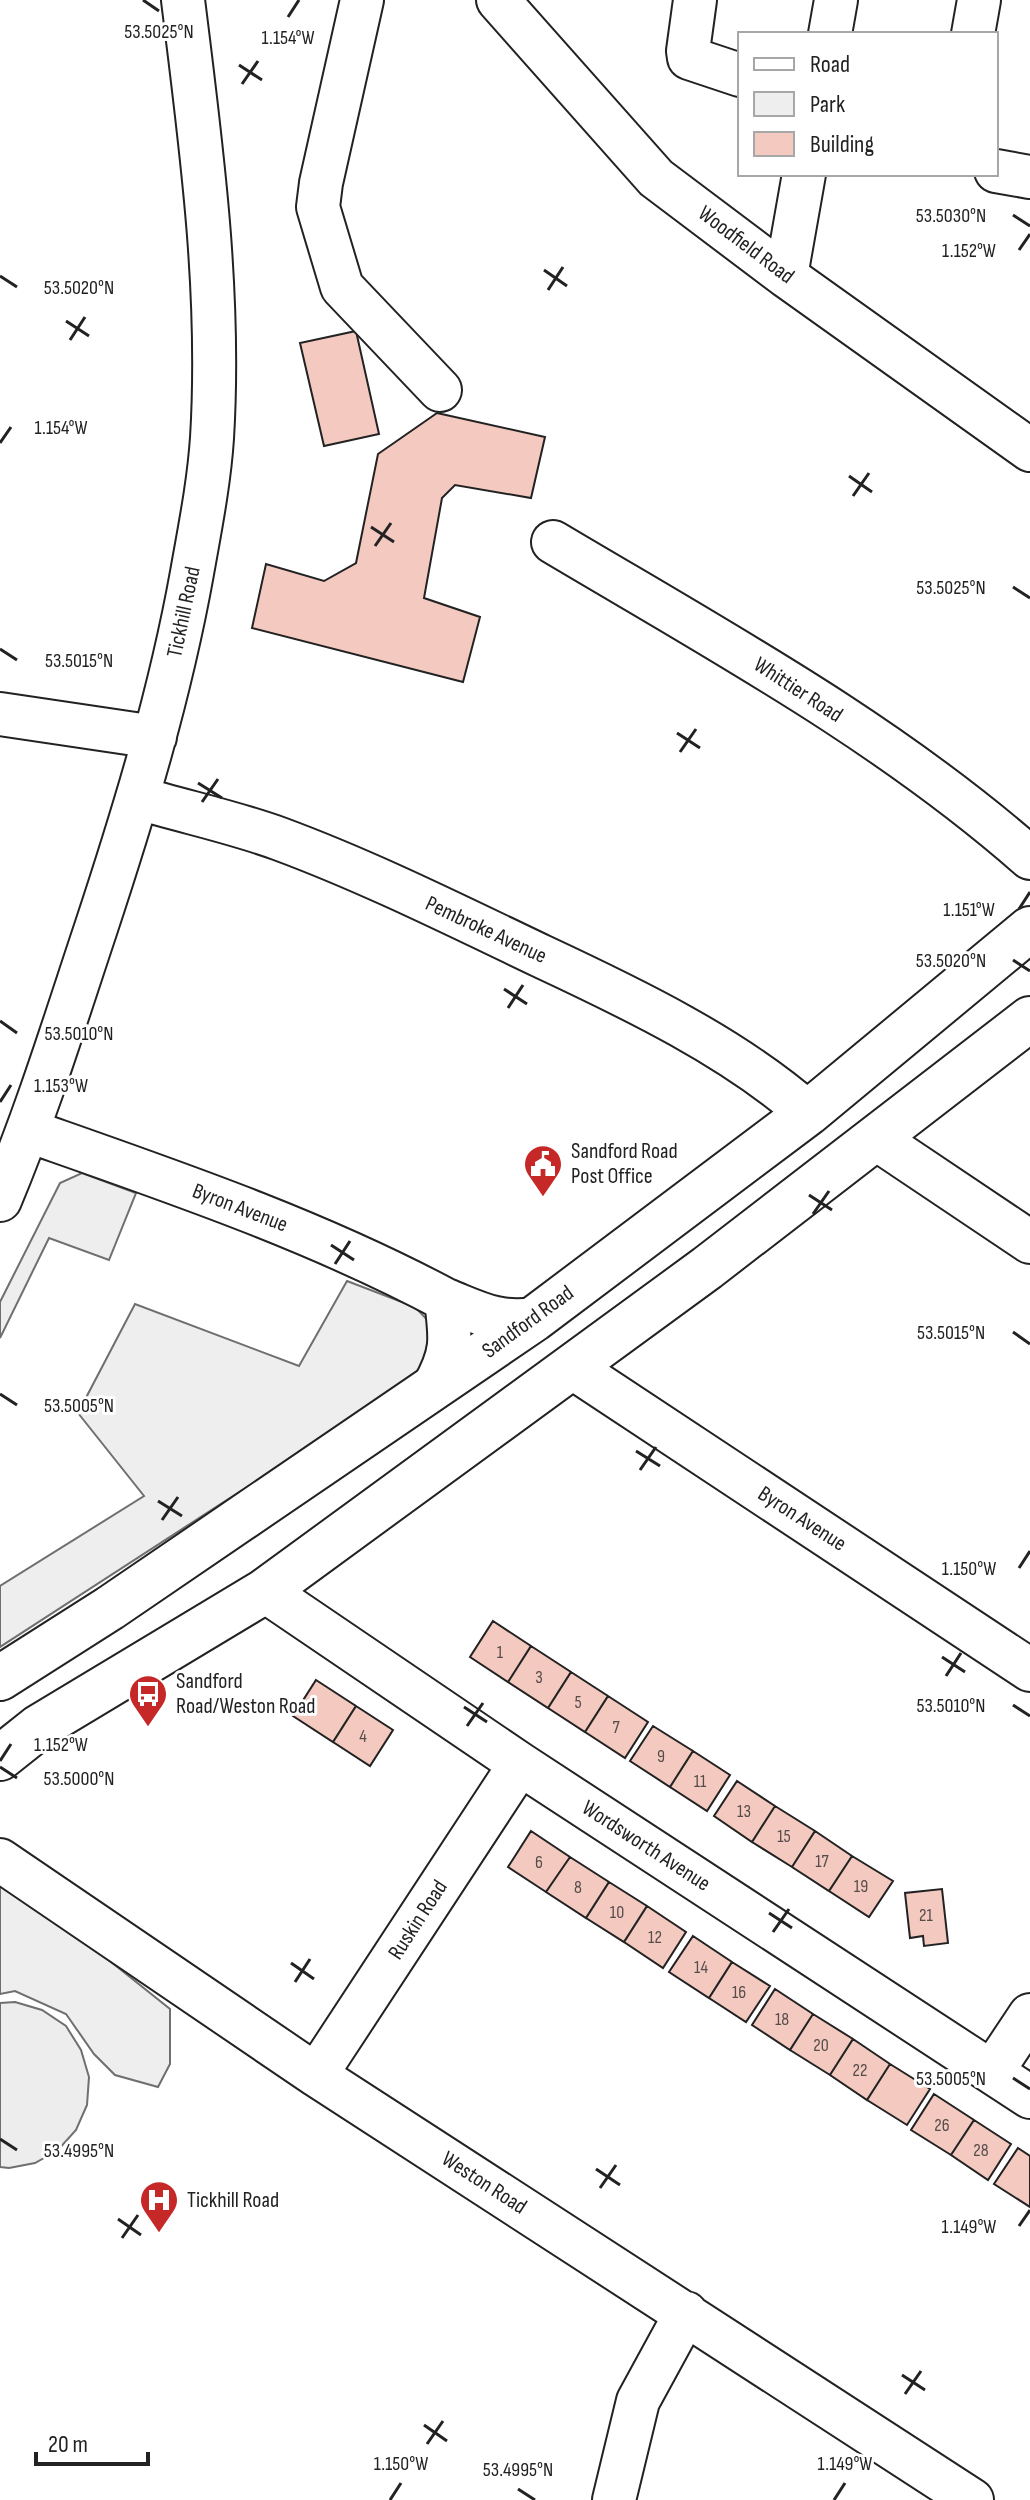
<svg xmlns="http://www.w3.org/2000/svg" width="1030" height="2500" viewBox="0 0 1030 2500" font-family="'Sofia Sans Condensed',sans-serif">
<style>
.green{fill:#eee;stroke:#6f6f6f;stroke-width:2}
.parking{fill:#ededed;stroke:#6f6f6f;stroke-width:2}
.building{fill:#f3c9c0;stroke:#222;stroke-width:2}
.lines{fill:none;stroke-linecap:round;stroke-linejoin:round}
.minor-casing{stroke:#222;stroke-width:46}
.major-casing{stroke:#222;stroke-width:48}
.minor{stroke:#fff;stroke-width:42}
.major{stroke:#fff;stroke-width:44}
.ticks{fill:none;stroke:#222;stroke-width:3}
.labels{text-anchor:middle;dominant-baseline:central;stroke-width:6;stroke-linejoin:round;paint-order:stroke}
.number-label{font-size:18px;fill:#564c4a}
.street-label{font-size:22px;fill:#222;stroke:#fff}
.poi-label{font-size:22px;fill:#222;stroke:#fff;text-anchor:start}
.ticks-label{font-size:20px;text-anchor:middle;fill:#222;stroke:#fff;stroke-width:6;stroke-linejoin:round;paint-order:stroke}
</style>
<rect width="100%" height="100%" fill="#fff"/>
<path class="green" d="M82 1173 136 1193 109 1260 49 1238 0 1338V1302L60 1183Z
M347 1281 415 1307 436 1329 426 1371 0 1647V1586L144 1496 78 1413 135 1304 299 1366Z
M0 1883 66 1926 170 2009V2064L158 2087 115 2075 94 2054 66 2014 15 1991 0 1994Z"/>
<path class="parking" d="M15 2002 42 2010 66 2026 81 2050 89 2077 87 2105 76 2130 58 2150 35 2163 9 2168 0 2167V2003Z"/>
<path class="building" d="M356 331 379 434 324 446 300 343Z
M437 413 545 437 531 498 455 485 442 498 424 598 480 617 463 682 252 628 266 564 324 581 356 563 378 454Z
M493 1621 531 1646 508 1682 470 1657Z
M531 1646 571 1672 548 1708 508 1682Z
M571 1672 608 1696 585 1732 548 1708Z
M316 1680 356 1706 333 1742 293 1716Z
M608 1696 648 1722 625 1758 585 1732Z
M356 1706 393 1730 370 1766 333 1742Z
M653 1726 693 1751 670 1787 630 1761Z
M693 1751 730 1775 707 1811 670 1787Z
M737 1781 775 1806 752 1842 714 1816Z
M775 1806 815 1831 792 1867 752 1842Z
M531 1831 570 1857 546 1892 508 1867Z
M815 1831 852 1856 829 1891 792 1867Z
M852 1856 893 1881 869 1917 829 1891Z
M570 1857 609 1882 586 1918 546 1892Z
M609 1882 647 1906 624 1942 586 1918Z
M942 1889 948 1943 924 1946 923 1936 910 1938 905 1893Z
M647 1906 686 1932 663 1968 624 1942Z
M693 1936 732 1962 709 1998 669 1972Z
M732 1962 770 1986 746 2022 709 1998Z
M775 1989 813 2014 790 2050 752 2025Z
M813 2014 853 2039 830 2075 790 2050Z
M853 2039 890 2064 867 2100 830 2075Z
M890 2064 930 2089 907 2125 867 2100Z
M934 2094 974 2120 951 2155 911 2130Z
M974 2120 1011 2144 988 2180 951 2155Z
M1018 2148 1030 2156V2207L994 2184Z"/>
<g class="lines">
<g class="minor-casing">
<path id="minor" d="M362 0 321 183 318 207 342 287 440 390
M498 0 656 178 786 276 1030 450
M695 0 688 51 689 58 740 75
M830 34 836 0
M973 34 979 0
M996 171 1030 177
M786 276 804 174
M553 542C716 639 887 732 1030 858
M0 714 155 737
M139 798C185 812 234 822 280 839 369 872 455 915 541 956 631 998 733 1047 808 1113
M29 1131C171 1181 313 1229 446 1300
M875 1138 1030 1242
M0 1200C37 1112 65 1021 95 931 134 813 170 695 192 573 200 528 209 483 212 438 221 291 201 145 183 0
M573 1368 1030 1670
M433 1388C453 1353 451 1339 446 1300 479 1313 497 1324 534 1319
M265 1591 520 1764 1030 2097
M0 1860 316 2075 972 2500
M992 2072 1030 2015
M316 2075 520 1764
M614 2500 638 2401 686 2313"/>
</g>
<g class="major-casing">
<path id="major" d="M0 1678 110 1608 534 1319 808 1113 1030 929
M0 1758 39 1727 265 1591 707 1268 1030 1019"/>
</g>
<use href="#minor" class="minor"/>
<use href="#major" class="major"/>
</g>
<path class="ticks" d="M143 0 159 11M288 17 299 0M239 65 262 80M242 84 258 61M1013 215 1030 226M1019 250 1030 234M544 270 567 286M0 276 17 287M548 290 563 267M66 321 89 336M70 340 85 317M0 443 11 427M849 476 872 492M853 496 869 473M371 527 394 542M375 546 391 523M1013 587 1030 598M0 649 17 660M677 733 700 748M680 752 696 729M198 783 222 798M202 802 218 779M1019 909 1030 892M1013 960 1030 971M504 989 527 1004M508 1008 523 985M0 1021 17 1033M0 1102 11 1085M809 1195 832 1210M813 1214 829 1191M331 1245 354 1260M335 1264 350 1241M1013 1332 1030 1344M0 1394 17 1405M636 1451 660 1466M640 1470 656 1447M158 1501 182 1516M162 1520 178 1497M1019 1568 1030 1551M942 1657 965 1672M946 1676 961 1653M1013 1705 1030 1716M464 1707 487 1722M467 1726 483 1703M0 1761 11 1744M0 1767 17 1778M769 1913 792 1928M773 1932 789 1909M291 1963 314 1979M295 1982 310 1959M1013 2078 1030 2089M0 2139 17 2150M596 2169 620 2185M600 2188 616 2165M118 2219 141 2235M1019 2226 1030 2210M122 2238 138 2215M902 2375 925 2390M905 2394 921 2371M424 2425 447 2441M427 2444 443 2421M518 2489 535 2500M390 2500 401 2483M834 2500 845 2483"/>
<defs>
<g id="civic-pin" transform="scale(2)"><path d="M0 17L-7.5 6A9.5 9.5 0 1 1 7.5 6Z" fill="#c62828" stroke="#fff"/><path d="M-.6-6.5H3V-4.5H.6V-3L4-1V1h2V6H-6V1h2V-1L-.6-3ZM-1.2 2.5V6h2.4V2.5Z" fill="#fff"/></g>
<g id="bus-pin" transform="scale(2)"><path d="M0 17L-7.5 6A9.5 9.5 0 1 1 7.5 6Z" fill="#c62828" stroke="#fff"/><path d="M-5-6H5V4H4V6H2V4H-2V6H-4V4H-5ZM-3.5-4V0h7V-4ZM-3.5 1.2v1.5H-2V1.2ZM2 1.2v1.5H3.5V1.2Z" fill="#fff"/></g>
<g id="hospital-pin" transform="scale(2)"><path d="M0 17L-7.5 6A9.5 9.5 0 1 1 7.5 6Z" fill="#c62828" stroke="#fff"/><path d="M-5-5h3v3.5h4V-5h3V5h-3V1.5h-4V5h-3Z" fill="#fff"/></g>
</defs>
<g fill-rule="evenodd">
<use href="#civic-pin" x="543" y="1164"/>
<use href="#bus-pin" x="148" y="1694"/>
<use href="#hospital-pin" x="159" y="2200"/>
</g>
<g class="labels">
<g class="number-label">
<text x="500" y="1652">1</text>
<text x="539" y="1677">3</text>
<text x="578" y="1702">5</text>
<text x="616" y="1727">7</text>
<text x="363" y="1736">4</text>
<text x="661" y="1756">9</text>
<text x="700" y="1781">11</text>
<text x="744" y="1811">13</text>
<text x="784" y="1836">15</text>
<text x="822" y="1861">17</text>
<text x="539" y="1862">6</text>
<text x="861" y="1886">19</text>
<text x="578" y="1887">8</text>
<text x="617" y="1912">10</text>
<text x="926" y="1915">21</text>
<text x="655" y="1937">12</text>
<text x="701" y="1967">14</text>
<text x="739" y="1992">16</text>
<text x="782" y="2019">18</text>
<text x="821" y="2045">20</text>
<text x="860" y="2070">22</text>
<text x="942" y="2125">26</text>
<text x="981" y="2150">28</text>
</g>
<g class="street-label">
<text transform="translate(746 245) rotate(37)">Woodfield Road</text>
<text transform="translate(184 612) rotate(-78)">Tickhill Road</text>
<text transform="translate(798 690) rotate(33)">Whittier Road</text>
<text transform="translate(486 930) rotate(25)">Pembroke Avenue</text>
<text transform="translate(240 1208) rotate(21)">Byron Avenue</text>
<text transform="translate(528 1322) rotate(-36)">Sandford Road</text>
<text transform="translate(802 1519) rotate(33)">Byron Avenue</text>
<text transform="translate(646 1846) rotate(33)">Wordsworth Avenue</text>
<text transform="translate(418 1920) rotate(-57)">Ruskin Road</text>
<text transform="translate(484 2183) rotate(33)">Weston Road</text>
</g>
<g class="poi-label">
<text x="571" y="1151">Sandford Road<tspan x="571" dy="25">Post Office</tspan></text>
<text x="176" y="1681">Sandford<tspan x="176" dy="25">Road/Weston Road</tspan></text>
<text x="187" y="2200">Tickhill Road</text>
</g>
</g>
<g class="ticks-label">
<text x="159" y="38">53.5025°N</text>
<text x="288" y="44">1.154°W</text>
<text x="951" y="222">53.5030°N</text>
<text x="969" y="257">1.152°W</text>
<text x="79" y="294">53.5020°N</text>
<text x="61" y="434">1.154°W</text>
<text x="951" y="594">53.5025°N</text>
<text x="79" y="667">53.5015°N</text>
<text x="969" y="916">1.151°W</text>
<text x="951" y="967">53.5020°N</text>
<text x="79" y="1040">53.5010°N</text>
<text x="61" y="1092">1.153°W</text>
<text x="951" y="1339">53.5015°N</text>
<text x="79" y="1412">53.5005°N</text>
<text x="969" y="1575">1.150°W</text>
<text x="951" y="1712">53.5010°N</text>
<text x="61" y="1751">1.152°W</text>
<text x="79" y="1785">53.5000°N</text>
<text x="951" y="2085">53.5005°N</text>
<text x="79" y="2157">53.4995°N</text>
<text x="969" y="2233">1.149°W</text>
<text x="401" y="2470">1.150°W</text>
<text x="845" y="2470">1.149°W</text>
<text x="518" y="2476">53.4995°N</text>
</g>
<rect x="738" y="32" width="260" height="144" fill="#ffffff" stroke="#a7a7a7" stroke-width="2"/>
<rect x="754" y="58" width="40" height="12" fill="#ffffff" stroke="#a7a7a7" stroke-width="2"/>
<text x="810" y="72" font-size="24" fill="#222222">Road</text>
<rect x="754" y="92" width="40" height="24" fill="#eeeeee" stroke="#a7a7a7" stroke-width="2"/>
<text x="810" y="112" font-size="24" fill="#222222">Park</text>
<rect x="754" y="132" width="40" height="24" fill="#f3c9c0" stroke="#a7a7a7" stroke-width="2"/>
<text x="810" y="152" font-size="24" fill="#222222">Building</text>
<path d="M36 2452v12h112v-12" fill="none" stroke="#222222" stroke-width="4"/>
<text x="48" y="2452" font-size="24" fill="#222222" stroke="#ffffff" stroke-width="6" paint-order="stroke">20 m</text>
</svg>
